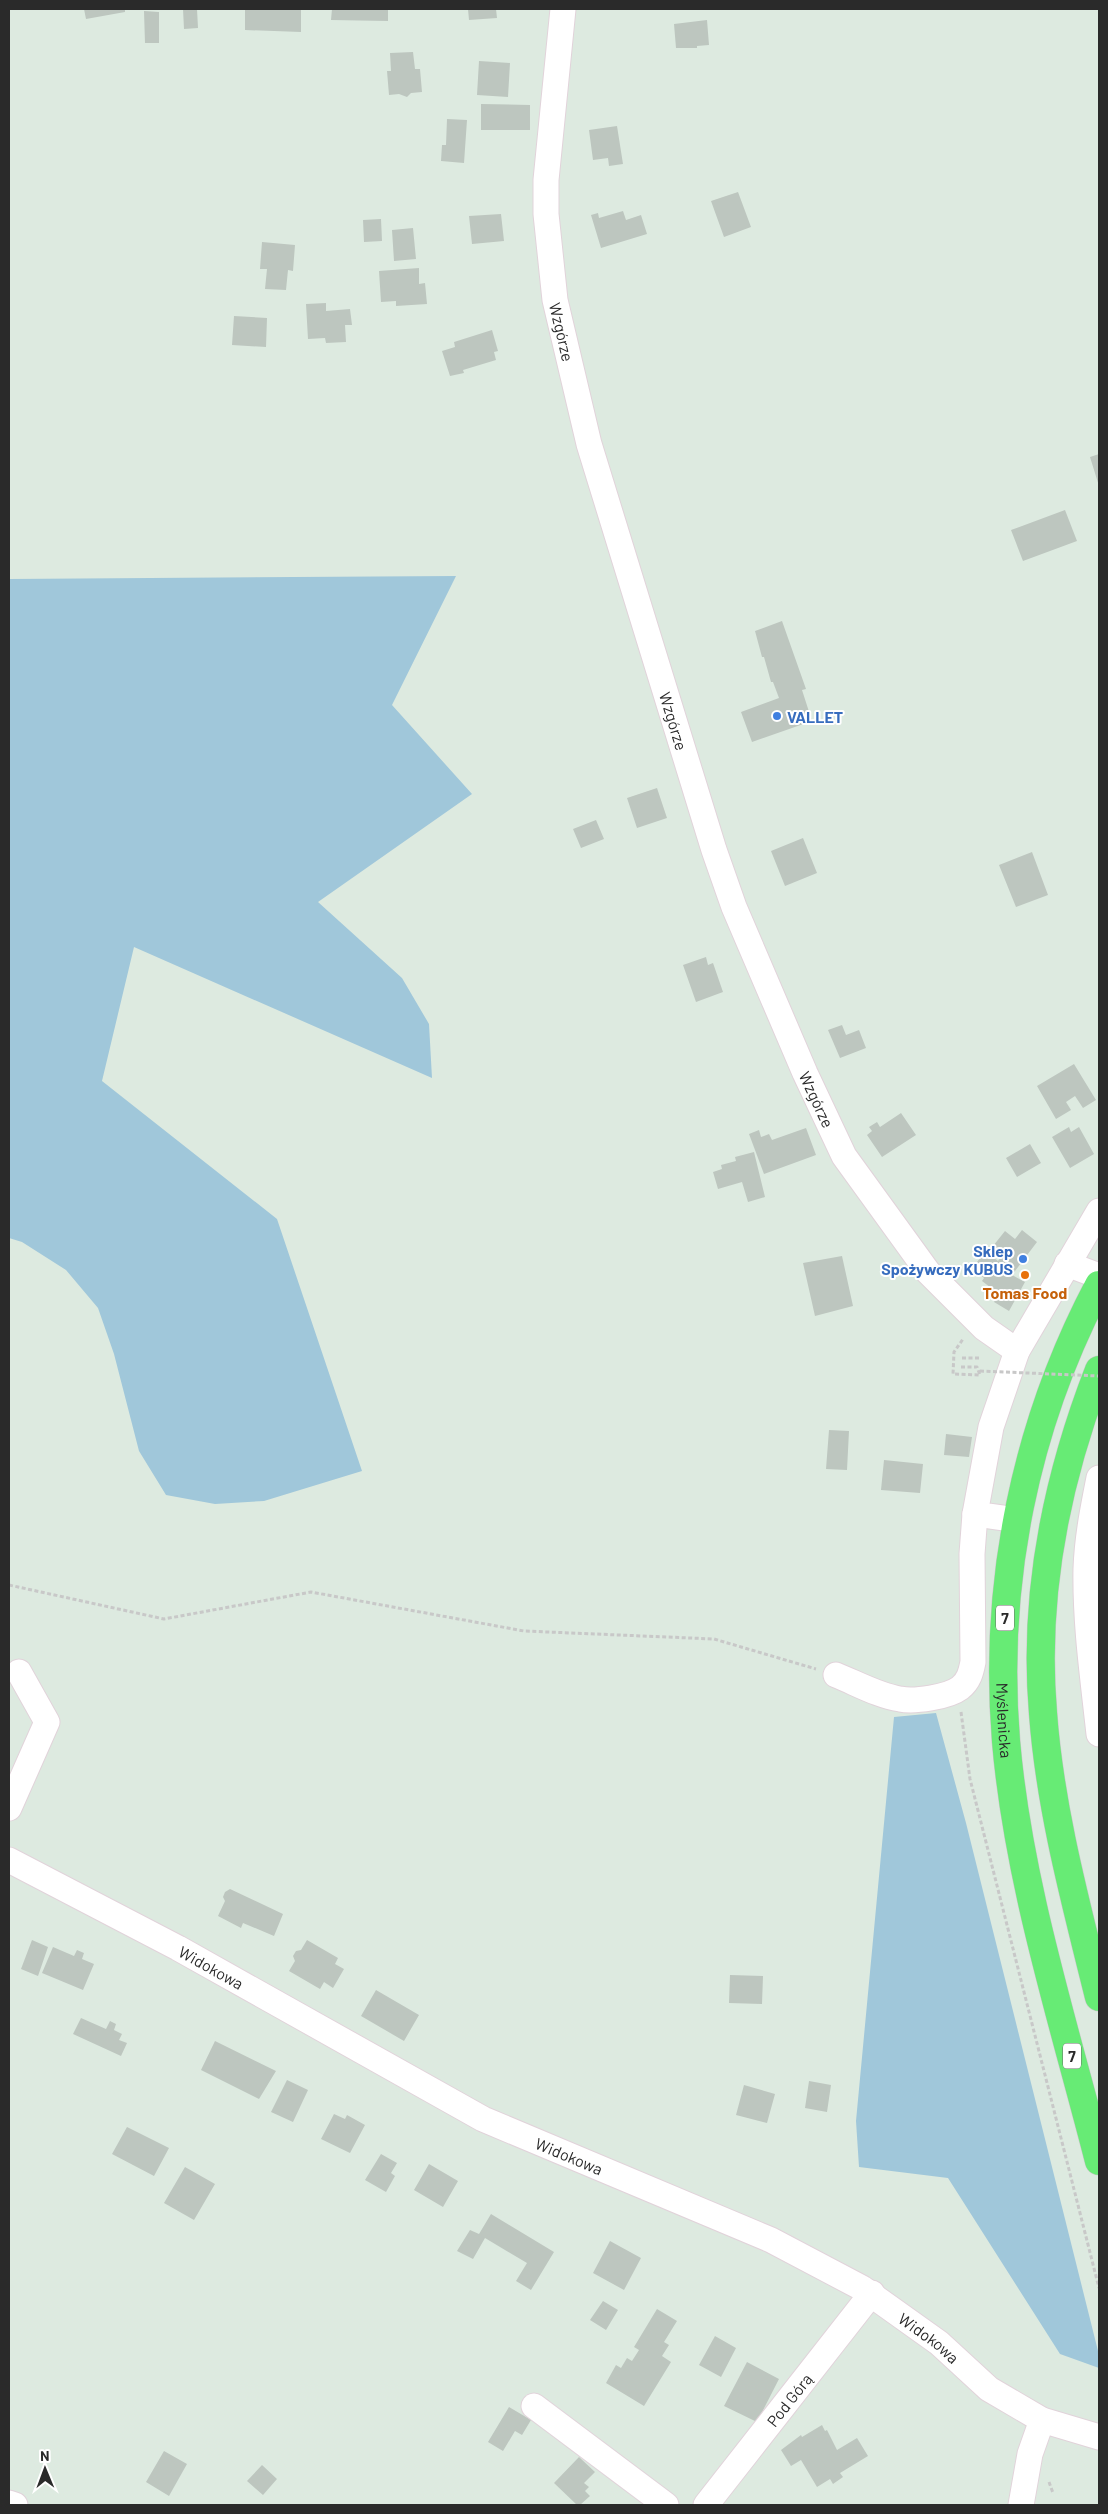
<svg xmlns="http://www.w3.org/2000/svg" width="1108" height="2514" viewBox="0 0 1108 2514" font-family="Barlow,sans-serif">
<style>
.green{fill:#a0c7da}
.building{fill:#bdc6bf}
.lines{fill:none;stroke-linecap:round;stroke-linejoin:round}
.minor-casing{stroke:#e1d3da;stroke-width:27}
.highway-casing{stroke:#c8c8c8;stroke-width:29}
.path{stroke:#c8c8c8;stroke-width:3;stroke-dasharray:4 2.5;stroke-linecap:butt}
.minor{stroke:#fff;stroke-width:25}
.highway{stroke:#67eb75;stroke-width:28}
.path-bridge{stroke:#c8c8c8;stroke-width:3;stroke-dasharray:4 2.5;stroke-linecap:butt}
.shop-dot{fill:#3f7fe0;stroke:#fff;stroke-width:2}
.food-dot{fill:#e8710a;stroke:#fff;stroke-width:2}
.labels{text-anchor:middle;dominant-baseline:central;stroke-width:4;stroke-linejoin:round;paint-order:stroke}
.shield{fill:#fff;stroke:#6a6a6a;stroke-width:1}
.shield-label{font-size:15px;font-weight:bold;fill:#2a2a2a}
.street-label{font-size:16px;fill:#2a2a2a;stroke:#fff}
.shop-label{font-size:16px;font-weight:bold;fill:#366cbe;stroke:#fff;text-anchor:start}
.food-label{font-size:16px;font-weight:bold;fill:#c56008;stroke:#fff}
</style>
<rect width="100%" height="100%" fill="#ddeae0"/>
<path class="green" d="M456 576 392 705 472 794 318 902 402 978 429 1024 432 1078 134 947 102 1081 277 1219 362 1471 264 1501 215 1504 166 1495 139 1451 114 1354 98 1308 66 1270 22 1242 9 1238V579Z
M936 1713 966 1823 1099 2355V2368L1060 2354 948 2178 859 2167 856 2121 894 1717Z"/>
<path class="building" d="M84 9H125V12L86 19Z
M183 9H197L198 28 184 29Z
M245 9H301V32L245 30Z
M332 9H388V21L331 20Z
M468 9H496L497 18 469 20Z
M144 11 159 12V43H145Z
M707 20 709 45 697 46V48H676L674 24Z
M413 52 415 69H420L422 92 411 93 407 97 399 94 389 95 387 71H391L390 53Z
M479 61 510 63 508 97 477 95Z
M481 104 530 105V130H481Z
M447 119 467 120 464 163 441 161 442 145H446Z
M617 126 623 164 609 166 608 158 593 160 589 130Z
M738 192 751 227 724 237 711 201Z
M623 211 626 220 641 215 647 234 601 248 591 215 598 213 599 218Z
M501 214 504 241 472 244 469 216Z
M381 219 382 241 364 242 363 220Z
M413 228 416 259 394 261 392 230Z
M262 242 295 245 293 271 288 270 286 290 265 289 267 269H260Z
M419 268V284L425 283 427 304 396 306V301L381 302 379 271Z
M326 303V311L350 309 352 325H345L346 342 326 343 325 338 308 339 306 304Z
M234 316 267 318 266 347 232 345Z
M492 330 498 351 494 352 496 360 463 370 464 373 450 376 442 351 455 347 454 342Z
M1099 454V486L1090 457Z
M1065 510 1077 541 1023 561 1011 530Z
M782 621 806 689 802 690 812 721 752 742 741 712 779 698 773 682H771L764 657H762L755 631Z
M657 788 667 818 637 828 627 798Z
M596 820 604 839 581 848 573 829Z
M803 838 817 873 785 886 771 851Z
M1032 852 1048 895 1016 907 999 865Z
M706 957 708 965 713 963 723 992 696 1002 683 965Z
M842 1025 846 1035 859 1030 866 1048 840 1058 828 1030Z
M1074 1064 1096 1100 1083 1108 1075 1096 1066 1102 1071 1110 1056 1119 1037 1086Z
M901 1113 916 1135 882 1157 867 1135 872 1131 869 1127 877 1122 880 1127Z
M1069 1127 1071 1132 1079 1127 1094 1154 1070 1168 1052 1137Z
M806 1128 816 1155 764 1174 749 1134 759 1130 761 1137 769 1134 772 1140Z
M1030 1144 1041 1163 1017 1177 1006 1158Z
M754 1152 765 1197 748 1202 742 1182 718 1189 713 1172 722 1169 721 1165 736 1161 735 1157Z
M1022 1230 1037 1242 1012 1275 1025 1282 1009 1311 994 1302 999 1294 982 1281 984 1278 972 1268 986 1251 998 1261 1003 1254 993 1246 1005 1231 1015 1239Z
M842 1256 853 1306 815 1316 803 1263Z
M829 1430 849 1431 847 1470 826 1469Z
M946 1434 972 1437 969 1457 944 1455Z
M884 1460 923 1464 920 1493 881 1490Z
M230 1889 283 1914 274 1936 243 1923 241 1928 218 1916 225 1901 223 1897 225 1892Z
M32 1940 48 1947 38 1976 21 1969Z
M307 1940 338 1958 335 1964 344 1969 333 1988 324 1982 320 1989 289 1971 295 1961 293 1956 296 1951 301 1950Z
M53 1947 74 1956 77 1950 84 1953 82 1959 94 1964 83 1990 42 1973Z
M730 1975 763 1976 762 2004 729 2003Z
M376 1990 419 2015 404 2041 361 2016Z
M81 2018 106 2029 110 2021 116 2024 114 2030 122 2034 119 2040 127 2043 121 2056 73 2034Z
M215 2041 276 2071 259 2099 201 2070Z
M287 2080 308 2090 293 2122 271 2112Z
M809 2081 831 2085 827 2112 805 2108Z
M744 2085 775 2094 767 2123 736 2115Z
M334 2114 345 2119 347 2115 365 2125 350 2153 321 2139Z
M127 2127 169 2148 154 2176 112 2154Z
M381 2154 397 2163 391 2173 395 2176 386 2192 365 2180Z
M429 2164 458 2181 443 2207 414 2190Z
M185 2167 215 2184 194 2220 164 2203Z
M491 2214 554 2252 531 2290 516 2281 527 2263 485 2238 473 2259 457 2251 470 2230 479 2234Z
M610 2241 641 2258 624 2290 593 2273Z
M603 2301 618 2310 606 2330 590 2320Z
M657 2309 677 2321 664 2342 669 2345 662 2356 671 2362 644 2406 606 2383 616 2365 621 2368 627 2358 632 2361 639 2350 634 2347Z
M715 2336 736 2348 721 2377 699 2365Z
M747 2362 779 2379 757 2422 724 2406Z
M509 2407 531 2420 522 2435 515 2431 503 2451 488 2442Z
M822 2425 825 2431 827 2430 837 2450 857 2438 868 2456 840 2473 843 2477 833 2484 830 2479 817 2487 801 2460 791 2466 781 2450 801 2435 802 2437Z
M164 2451 187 2464 169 2496 146 2482Z
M579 2457 595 2472 584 2483 589 2487 585 2491 590 2496 580 2505H577L554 2483Z
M262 2465 277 2479 263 2495 247 2481Z"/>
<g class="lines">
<g class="minor-casing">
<g id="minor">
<path id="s1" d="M563 9 546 180V214L555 300 589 444 714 850 734 907 805 1073 844 1156 928 1272 984 1328 1017 1351"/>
<path d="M1067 1264 1099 1276"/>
<path d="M1099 1478C1093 1508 1087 1538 1086 1569 1085 1624 1093 1679 1099 1734"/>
<path d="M1017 1520 975 1514 991 1427 1017 1351 1099 1211"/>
<path d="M836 1675C856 1683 879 1696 900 1699 914 1702 948 1697 960 1688 969 1681 971 1672 973 1662L972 1554 975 1514"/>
<path d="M9 1808 47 1722 19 1672"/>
<path id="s2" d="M9 1860 178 1948 483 2119 771 2240 862 2288 939 2343 989 2389 1042 2420 1099 2437"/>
<path d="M534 2406 666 2505"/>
<path d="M9 2503 15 2505"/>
<path id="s3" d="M706 2505 872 2293"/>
<path d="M1021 2505 1030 2454 1042 2420"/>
</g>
</g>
<g class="highway-casing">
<g id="highway">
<path id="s4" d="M1099 1285C1025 1425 993 1583 1006 1741 1018 1882 1064 2024 1099 2161"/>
<path d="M1099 1370C1057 1478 1033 1596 1043 1713 1050 1809 1076 1904 1099 1997"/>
</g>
</g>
<path class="path" d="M962 1358H980
M961 1367H977L980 1375 953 1374 954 1352 963 1339
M9 1585 164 1619 311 1592 524 1631 714 1639 816 1669
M961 1712 970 1779 1099 2288
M1049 2482 1053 2493"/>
<use href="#minor" class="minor"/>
<use href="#highway" class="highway"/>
<path class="path-bridge" d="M980 1371 1099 1376"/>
</g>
<g class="shop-dot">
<circle cx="777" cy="716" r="5"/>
<circle cx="1023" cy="1259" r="5"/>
</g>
<circle class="food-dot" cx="1025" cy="1275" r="5"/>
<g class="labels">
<g class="shield">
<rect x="996" y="1605.5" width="18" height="25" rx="4"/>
<rect x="1063" y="2043.5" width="18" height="25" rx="4"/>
</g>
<g class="shield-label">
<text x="1005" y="1618">7</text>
<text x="1072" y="2056">7</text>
</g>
<g class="street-label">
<text stroke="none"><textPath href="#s1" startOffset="325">Wzgórze</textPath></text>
<text stroke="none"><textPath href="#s1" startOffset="730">Wzgórze</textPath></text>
<text stroke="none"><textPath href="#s1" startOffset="1135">Wzgórze</textPath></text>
<text stroke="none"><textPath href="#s4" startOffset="451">Myślenicka</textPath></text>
<text stroke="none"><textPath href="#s2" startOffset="229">Widokowa</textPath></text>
<text stroke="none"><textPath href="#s2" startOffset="634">Widokowa</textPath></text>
<text stroke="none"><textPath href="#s2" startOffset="1039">Widokowa</textPath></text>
<text stroke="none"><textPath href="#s3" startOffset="134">Pod Górą</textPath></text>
</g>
<g class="shop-label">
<text x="787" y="716">VALLET</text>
<text x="1013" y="1250" text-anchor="end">Sklep<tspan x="1013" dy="18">Spożywczy KUBUS</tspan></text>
</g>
<g class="food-label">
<text x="1025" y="1292">Tomas Food</text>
</g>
</g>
<rect width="1108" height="2514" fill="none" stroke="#2a2a2a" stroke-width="20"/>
<g transform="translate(45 2469) rotate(359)" stroke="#ffffff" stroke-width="4" paint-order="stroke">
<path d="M0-4L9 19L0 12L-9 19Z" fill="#2a2a2a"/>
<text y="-8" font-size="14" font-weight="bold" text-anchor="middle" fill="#2a2a2a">N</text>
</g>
</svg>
